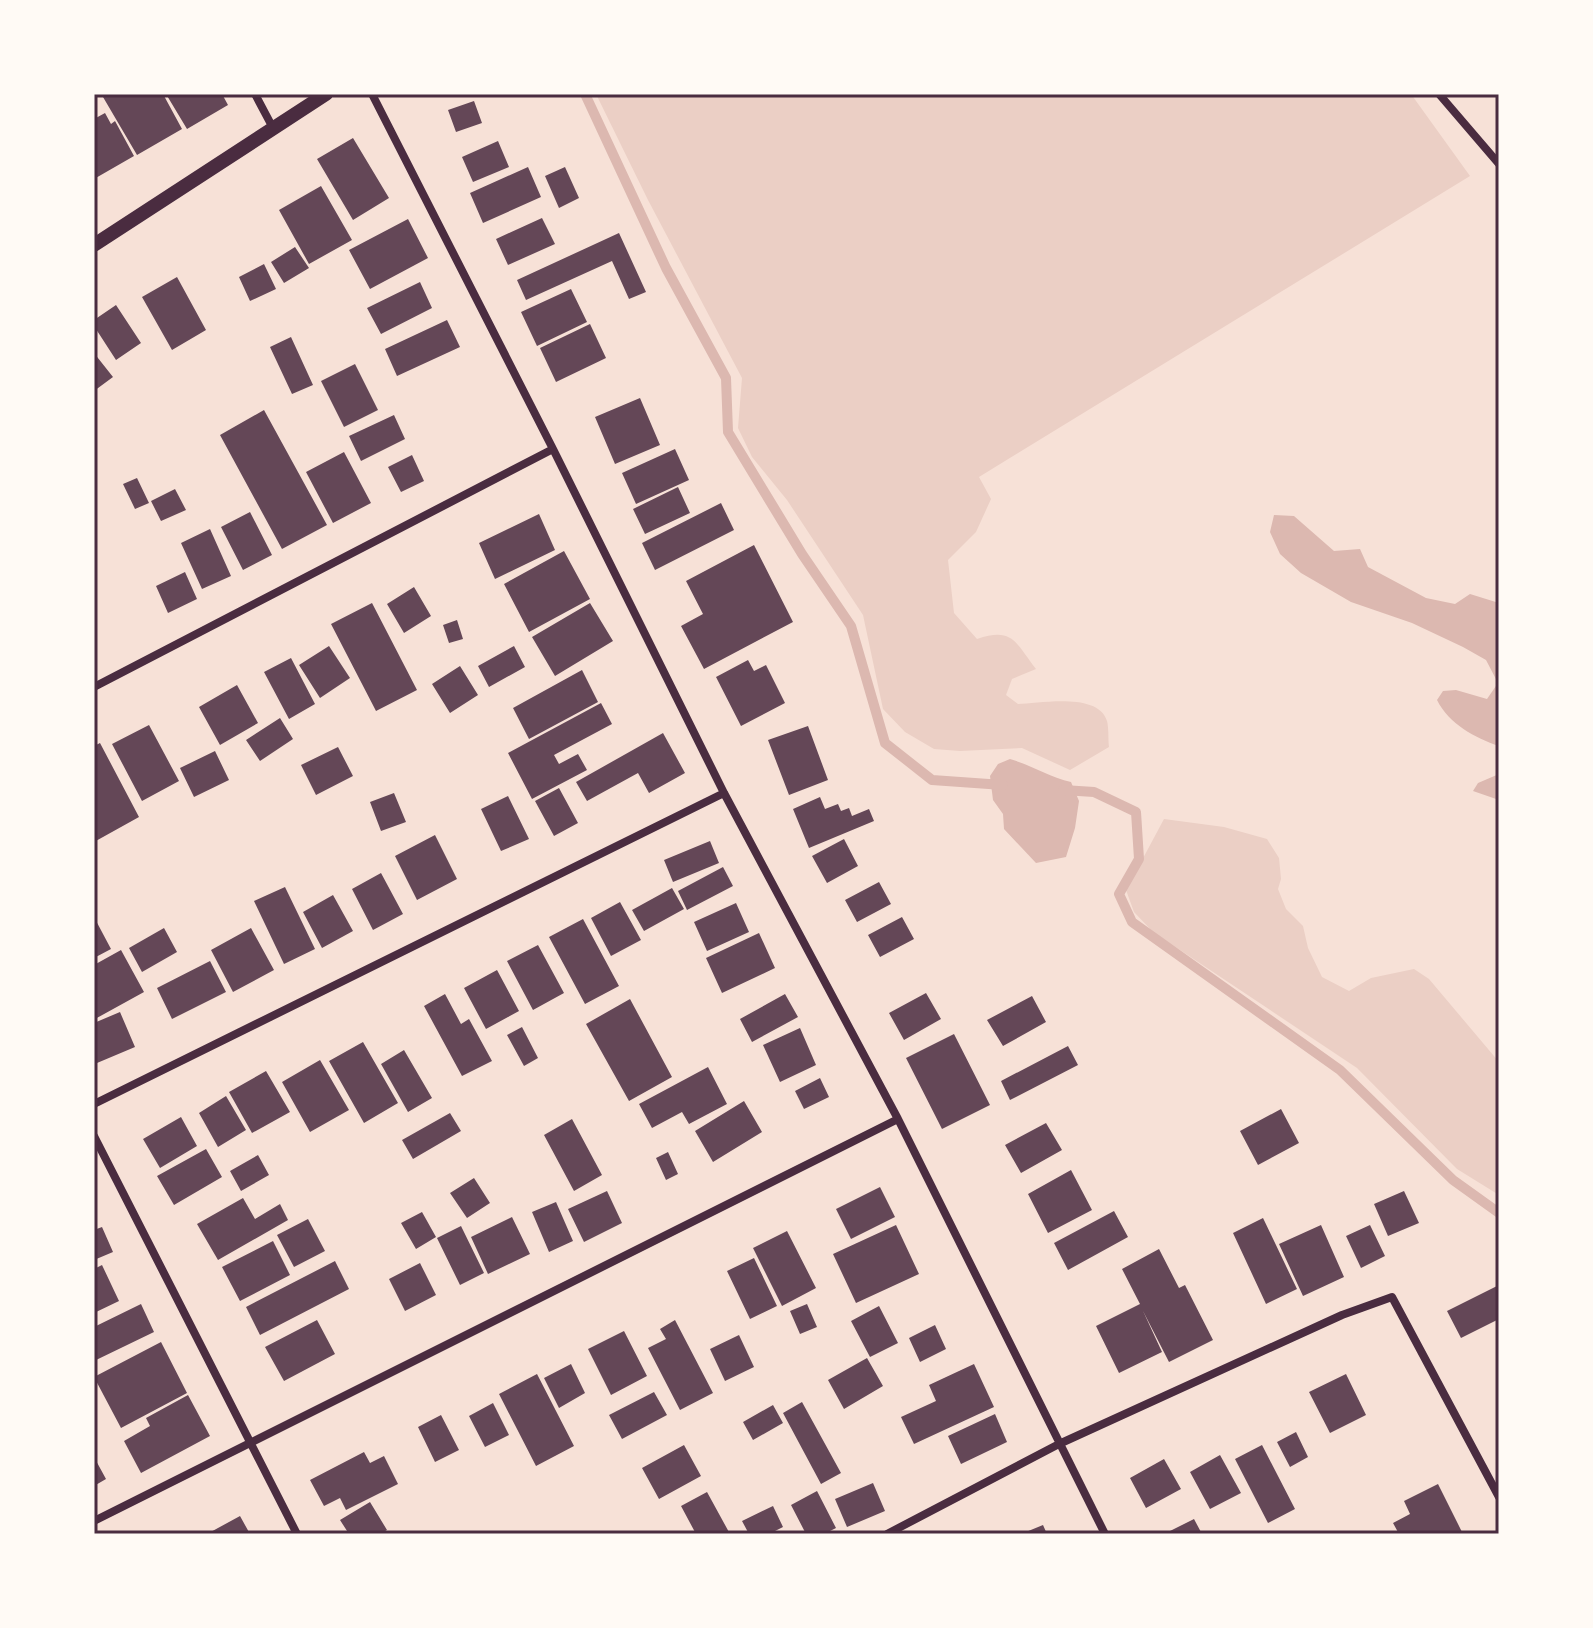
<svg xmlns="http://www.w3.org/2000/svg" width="1593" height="1628" viewBox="0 0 1593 1628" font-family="'Exo 2',sans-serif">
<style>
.green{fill:#ebcfc5}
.water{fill:#dcb8b0}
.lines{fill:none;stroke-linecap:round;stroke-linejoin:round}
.stream{stroke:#dcb8b0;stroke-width:10}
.building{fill:#644757}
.minor{stroke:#4a2c40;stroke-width:8}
.tertiary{stroke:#4a2c40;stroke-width:14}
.neatline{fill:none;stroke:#4a2c40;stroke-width:3}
</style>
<rect width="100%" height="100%" fill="#f7e1d7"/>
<path class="green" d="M596 94H1411L1470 176 979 477 991 499 976 532 948 560 954 613 977 639C1013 627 1015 642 1036 669L1012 679 1006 695 1018 704C1040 703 1099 692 1107 721 1109 729 1108 739 1109 747L1070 770 1022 748 960 751 934 749 905 732 883 709 863 615 787 500 752 457 738 428 742 378 648 200Z
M1164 819 1224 827 1267 839 1279 858 1281 879 1278 889 1286 909 1303 926 1308 948 1322 977 1349 991 1371 978 1414 969 1429 979 1499 1062V1195L1457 1169 1357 1068 1153 932 1134 912 1126 890Z"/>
<path class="water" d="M1274 515 1294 516 1334 551 1360 549 1368 567 1426 598 1455 604 1470 594 1499 603V746C1475 738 1449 724 1437 700L1443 691 1456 690 1487 699 1498 683 1486 660 1463 647 1412 623 1351 602 1301 573 1280 554 1270 532Z
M1010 759C1031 765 1049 777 1071 782L1079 801 1075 828 1066 857 1036 863 1004 829 1003 814 993 800 990 776 998 764Z
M1499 774V800L1473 791 1478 783Z"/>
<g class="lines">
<path class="stream" d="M585 94 666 268 726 378 728 432 802 554 851 626 885 743 932 780 1003 785
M1063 790 1094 792 1136 812 1139 859 1119 894 1132 922 1340 1070 1453 1180 1499 1213"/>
</g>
<path class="building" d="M109 94H163L182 129 137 155 103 97Z
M166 94H222L228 105 187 129Z
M474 101 482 123 456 132 448 110Z
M105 113 111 124 115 121 134 156 94 179V119Z
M353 138 389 198 353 220 317 159Z
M498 141 509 167 473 182 462 157Z
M528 167 541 197 483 223 470 193Z
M565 167 579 198 559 208 545 176Z
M321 186 352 240 309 264 279 210Z
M542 218 555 244 508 265 496 239Z
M408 219 428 258 370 289 349 250Z
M619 233 646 292 629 299 612 261 526 300 517 280Z
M295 247 309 268 284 283 271 262Z
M264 264 276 289 250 301 239 277Z
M177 277 206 330 172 350 142 297Z
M420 282 432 308 381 334 367 308Z
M571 289 587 322 537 346 521 312Z
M116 305 141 343 116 360 94 326V320Z
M447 320 460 347 397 376 385 349Z
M590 324 606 358 556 382 540 348Z
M291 337 313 385 292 394 270 347Z
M94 353 113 377 94 391Z
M355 364 378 410 344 427 321 381Z
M640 398 660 445 615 464 595 417Z
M264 410 327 525 282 549 220 435Z
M394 415 405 439 361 461 349 436Z
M675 449 689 480 636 504 622 473Z
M344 452 371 503 333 523 306 472Z
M412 455 424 481 401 492 388 467Z
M137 478 149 503 135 509 123 484Z
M678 487 690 513 645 534 633 509Z
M175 489 186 510 161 521 151 501Z
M721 503 734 530 655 570 642 543Z
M250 512 272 555 243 570 221 527Z
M539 514 555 550 495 579 479 543Z
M210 529 231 576 202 589 181 543Z
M754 545 793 622 704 669 681 626 703 614 686 581Z
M564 551 590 599 529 632 504 584Z
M185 572 197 599 168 613 156 586Z
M414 587 431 616 404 633 387 604Z
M372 603 417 690 376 711 331 624Z
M590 603 613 641 555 676 532 637Z
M457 620 463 639 449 643 443 625Z
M329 646 350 678 320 698 299 665Z
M514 646 525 667 489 687 478 666Z
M291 658 315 704 289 719 264 672Z
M748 660 754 671 766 665 785 703 741 726 716 677Z
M460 666 478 695 450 713 432 684Z
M582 670 598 702 529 739 513 708Z
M237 685 258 723 220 745 199 707Z
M601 703 612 724 554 755 559 764 578 754 587 770 532 799 508 753Z
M280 718 293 739 260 761 246 740Z
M149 725 179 781 142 801 112 744Z
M808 726 828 780 789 795 768 740Z
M663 733 685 773 649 793 638 773 587 801 576 782Z
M100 743 139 817 94 842V746Z
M338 747 353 776 316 795 301 765Z
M215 751 229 780 194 797 180 768Z
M559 788 578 823 554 836 535 801Z
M394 793 406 822 381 831 370 802Z
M508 796 529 839 501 851 481 809Z
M820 797 825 809 838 804 841 811 849 808 852 816 869 809 874 821 809 848 793 809Z
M435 835 457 879 417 900 395 856Z
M844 839 858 866 827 883 812 856Z
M710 841 719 863 673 882 664 860Z
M723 867 733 886 687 910 678 891Z
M381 873 403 914 373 930 352 889Z
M879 882 891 904 857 922 845 900Z
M285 887 315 949 284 964 254 901Z
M672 888 684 909 644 931 632 910Z
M333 895 353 931 322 948 303 912Z
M620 902 641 940 611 956 591 918Z
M736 903 749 932 707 951 694 922Z
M94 917 111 949 94 958Z
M902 917 914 939 880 957 868 935Z
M583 919 619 986 585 1004 549 937Z
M164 928 177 952 142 972 129 948Z
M251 928 274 970 233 992 211 950Z
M759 933 775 968 722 993 706 958Z
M538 945 564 993 533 1010 507 961Z
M121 950 144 992 95 1019 94 965Z
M210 961 226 992 172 1019 157 988Z
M497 970 519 1011 486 1029 464 988Z
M926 993 941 1019 904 1040 889 1013Z
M445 994 461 1024 469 1019 492 1061 462 1076 424 1006Z
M785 994 798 1017 752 1042 740 1019Z
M1032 996 1046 1022 1003 1046 987 1020Z
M630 999 672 1077 629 1101 586 1024Z
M120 1012 135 1047 97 1063 94 1055V1023Z
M522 1027 538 1058 524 1066 507 1035Z
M800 1028 816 1065 780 1082 763 1045Z
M954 1034 990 1105 942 1129 906 1058Z
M363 1042 398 1103 364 1123 329 1061Z
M1068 1046 1078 1065 1010 1100 1001 1081Z
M404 1050 432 1098 408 1112 381 1064Z
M320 1060 349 1110 310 1132 282 1082Z
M708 1067 727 1104 689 1124 682 1112 652 1128 639 1104Z
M266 1071 290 1112 252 1133 229 1092Z
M820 1078 829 1097 804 1109 795 1091Z
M226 1096 246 1130 218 1147 199 1113Z
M744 1101 762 1132 713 1162 695 1131Z
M1281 1109 1299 1143 1258 1165 1240 1131Z
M450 1113 461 1131 413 1159 402 1140Z
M181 1117 197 1146 160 1168 143 1139Z
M572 1119 602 1175 574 1191 544 1135Z
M1046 1123 1062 1150 1021 1173 1005 1145Z
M206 1149 222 1177 174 1205 157 1176Z
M668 1152 678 1174 666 1180 656 1158Z
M258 1155 269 1175 241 1191 230 1171Z
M1071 1170 1092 1210 1048 1233 1028 1194Z
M474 1178 490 1203 467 1218 450 1193Z
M880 1187 895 1217 851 1239 836 1209Z
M607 1191 622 1223 584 1242 568 1209Z
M1404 1191 1419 1223 1388 1236 1374 1204Z
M243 1198 255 1219 280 1204 288 1220 218 1260 197 1224Z
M556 1202 573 1241 549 1252 532 1212Z
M1114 1211 1128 1237 1068 1270 1054 1243Z
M422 1212 436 1237 416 1249 401 1223Z
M512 1217 530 1254 488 1274 471 1237Z
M1263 1218 1297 1289 1266 1304 1233 1233Z
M308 1219 325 1251 294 1267 277 1235Z
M896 1225 919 1274 856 1303 833 1254Z
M1321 1225 1344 1277 1303 1296 1279 1244Z
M1370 1225 1385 1256 1361 1268 1346 1236Z
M461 1226 484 1273 460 1285 437 1238Z
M102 1227 113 1252 94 1260V1230Z
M787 1231 816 1288 782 1306 753 1248Z
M273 1241 290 1275 240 1301 222 1267Z
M1159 1249 1179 1288 1185 1285 1213 1340 1169 1362 1143 1311 1162 1352 1119 1373 1096 1326 1140 1304 1122 1269Z
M754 1258 777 1306 750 1319 727 1271Z
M335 1261 349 1289 260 1335 246 1307Z
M420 1263 436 1295 405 1311 389 1279Z
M102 1265 119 1301 94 1313V1269Z
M1499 1285V1319L1461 1338 1447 1311Z
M141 1304 154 1332 94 1361V1327Z
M807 1304 817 1327 800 1334 790 1311Z
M879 1306 898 1343 870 1357 851 1321Z
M317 1320 335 1354 284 1381 265 1347Z
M675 1320 713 1393 680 1410 648 1348 666 1339 660 1329Z
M935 1325 946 1349 920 1362 909 1338Z
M624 1331 647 1376 611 1395 588 1349Z
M739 1335 754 1367 725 1381 710 1349Z
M161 1342 187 1393 121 1428 94 1377Z
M867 1358 883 1386 844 1409 828 1380Z
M571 1364 585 1393 559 1408 544 1378Z
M974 1364 994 1407 914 1444 901 1417 936 1401 929 1385Z
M537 1374 574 1446 536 1466 499 1394Z
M1346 1374 1366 1415 1330 1433 1309 1392Z
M654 1392 667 1415 622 1439 609 1415Z
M188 1395 210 1436 141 1473 124 1441 150 1426 146 1418Z
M802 1402 841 1473 821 1484 783 1413Z
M493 1403 509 1435 485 1447 469 1416Z
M773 1405 783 1423 753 1440 743 1422Z
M995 1414 1007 1442 961 1464 948 1436Z
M441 1415 459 1450 435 1462 418 1427Z
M1296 1432 1308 1457 1290 1467 1277 1442Z
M684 1445 701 1476 659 1499 642 1468Z
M1262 1445 1295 1509 1268 1523 1235 1459Z
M364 1452 370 1463 384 1456 398 1484 346 1510 340 1498 324 1506 310 1480Z
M1220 1455 1241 1493 1210 1509 1190 1472Z
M94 1457 106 1479 94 1486Z
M1164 1459 1181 1489 1146 1508 1130 1478Z
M873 1483 885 1511 847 1527 835 1499Z
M1438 1484 1463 1534H1399L1393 1523 1410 1514 1404 1501Z
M817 1491 836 1528 824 1534H806L791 1505Z
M707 1492 730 1534H696L681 1506Z
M370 1502 387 1530 380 1534H349L340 1520Z
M773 1506 783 1527 769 1534H749L742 1521Z
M240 1516 250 1534H207Z
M1194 1519 1202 1534H1164Z
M1043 1525 1047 1534H1021Z"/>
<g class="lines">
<path class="minor" d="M255 94 273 128
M372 94 553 449 724 793 898 1119 1105 1534
M1439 94 1499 164
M94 687 553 449
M94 1104 724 793
M94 1136 297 1534
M94 1521 898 1119
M887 1534 1059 1444 1342 1315 1392 1297 1499 1497"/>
<path class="tertiary" d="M94 245 326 94"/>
</g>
<rect width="1593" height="1628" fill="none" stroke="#fffaf5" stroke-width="192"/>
<rect x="96" y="96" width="1401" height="1436" class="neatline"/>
</svg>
